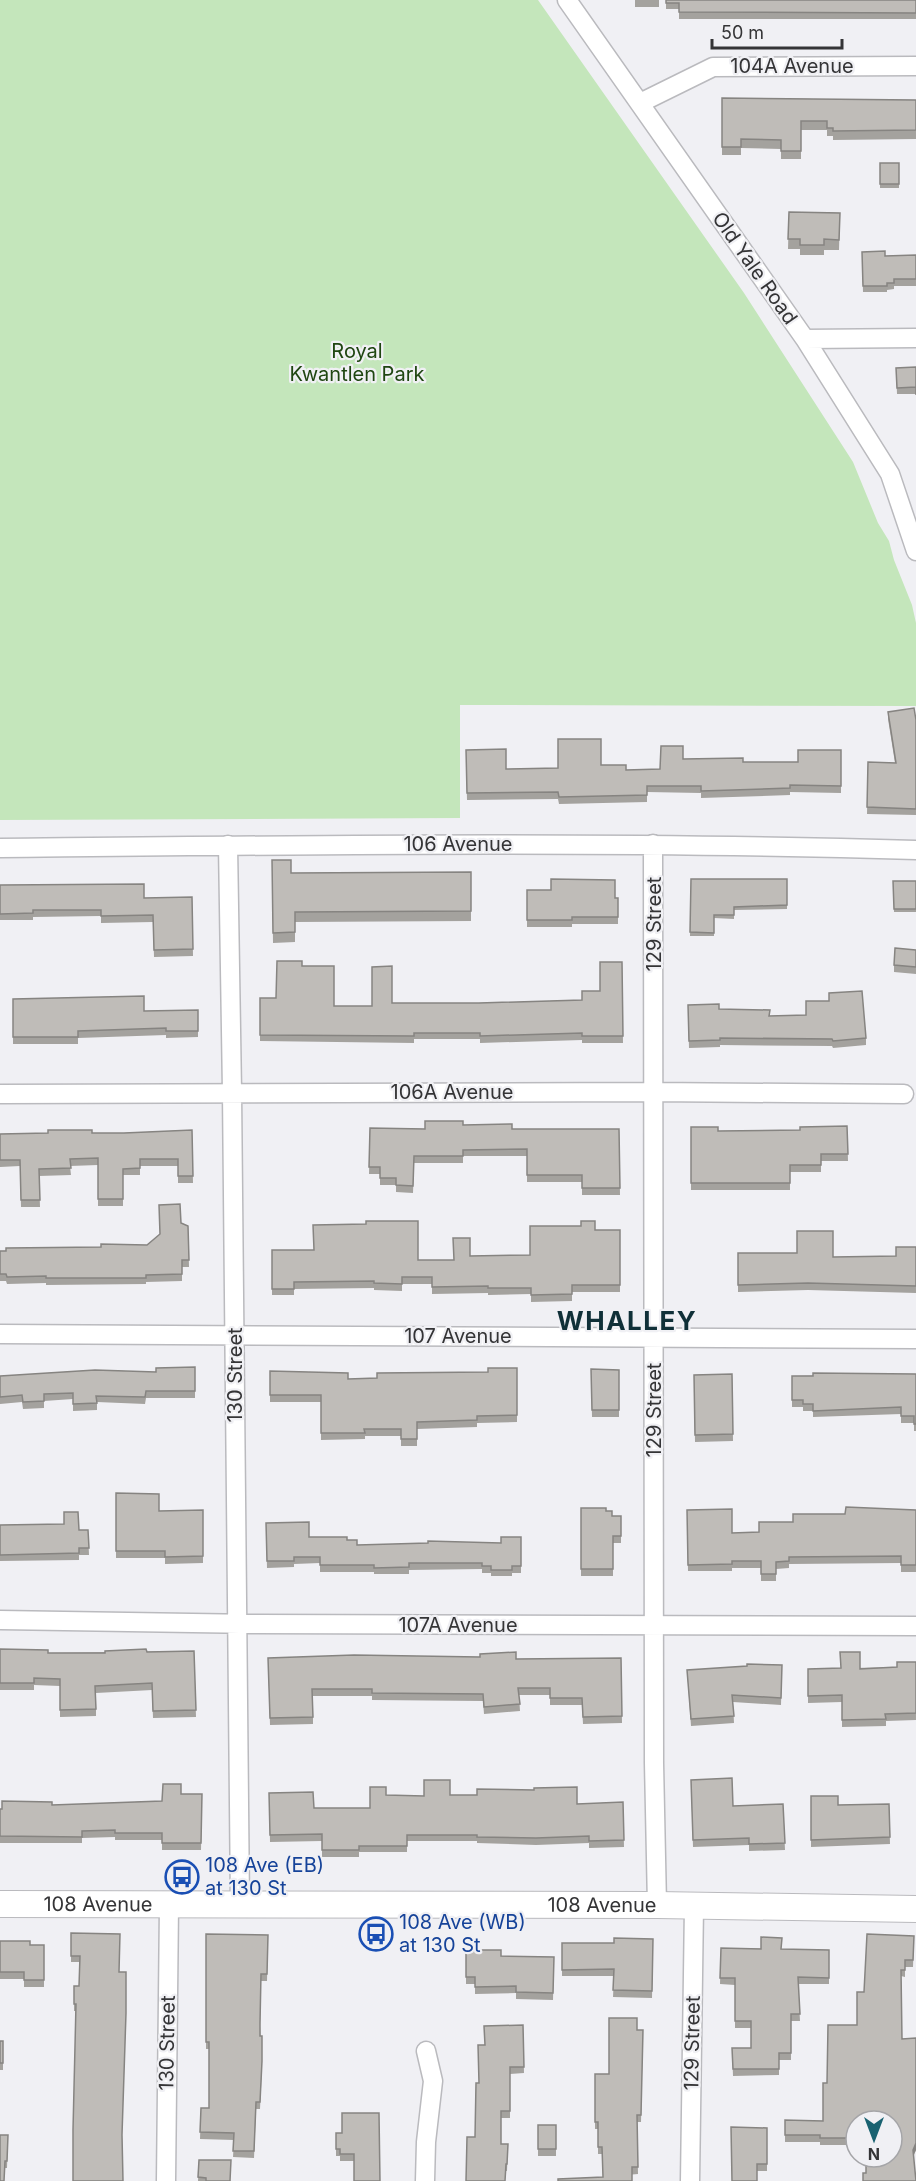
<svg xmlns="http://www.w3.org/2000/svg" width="916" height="2181" viewBox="0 0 916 2181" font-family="Inter,sans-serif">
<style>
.green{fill:#c4e6bb}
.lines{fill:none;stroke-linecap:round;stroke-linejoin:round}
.street-casing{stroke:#bababe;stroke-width:21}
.secondary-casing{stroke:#bababe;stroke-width:28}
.street{stroke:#fff;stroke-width:18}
.secondary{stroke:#fff;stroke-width:26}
.wall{fill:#a4a29e}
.shaded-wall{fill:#868481}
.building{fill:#bfbcb8;stroke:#868481;stroke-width:1.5}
.labels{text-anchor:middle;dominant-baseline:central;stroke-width:4.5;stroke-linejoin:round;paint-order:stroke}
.street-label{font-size:20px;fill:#343436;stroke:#f0f0f4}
.park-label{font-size:20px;fill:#1f4611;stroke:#f0f0f4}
.transit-label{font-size:20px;fill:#164399;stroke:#f0f0f4;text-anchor:start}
.district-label{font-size:26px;font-weight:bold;letter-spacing:1.5px;fill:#103038;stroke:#f0f0f4}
</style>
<rect width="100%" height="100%" fill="#f0f0f4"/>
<path class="green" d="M0 0H538L744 293 853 462 878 523 889 541 894 560 912 605 916 623V706L460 705V818L0 820Z"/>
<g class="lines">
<g class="street-casing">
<path id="street" d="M567 0 805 339 890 474 916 551
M640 103 713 67 916 66
M805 339 916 338
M653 844 654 1763 657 1905
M228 845 232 1092 240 1905
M0 848C305 845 611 841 916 850
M0 1094 654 1092 904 1094
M0 1334 916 1339
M0 1620 257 1624 916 1626
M166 2181 169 1905
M425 2181 426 2142 433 2081 426 2051
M690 2181 694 1906"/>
</g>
<g class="secondary-casing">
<g id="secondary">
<path id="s1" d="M0 1904 657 1905 916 1909"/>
</g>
</g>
<use href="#street" class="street"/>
<use href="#secondary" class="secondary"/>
</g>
<path class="wall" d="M635 0H659V7H635Z
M666 0H916V19H679V9H666Z
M722 98 916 100V139L833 140V136H827V130H801V159H781V149L741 148V155H722Z
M880 163H899V188H880Z
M789 212 840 213 839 250H824V255H800V249H788Z
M862 252 885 256 916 255V286H894V289L887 290V292H863Z
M916 367V394H897L896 368Z
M888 712 916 720V815L867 814 868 762 895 763 888 719Z
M466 750 506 769 558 768 601 765 626 770 660 769 683 759 743 762H798L841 750V793L790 792V795L701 798V793L647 792V802L559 804 558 799 467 800Z
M272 860 291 873 471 872V921L295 922V942L273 943Z
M691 879H787V909L734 910V919L714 918V936H690Z
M893 881H916V912H894Z
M0 885 144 898 192 897 193 956 154 957 153 922 101 923V916L33 917V920H0Z
M527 890 618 898V924H572V927H527Z
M916 950V974L894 972V965Z
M622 962 623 1043H582V1040L480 1043V1039H414V1043L260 1041V998H276L302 966 334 1006H372L392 1003H479L582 1000 600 991Z
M829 993 866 1038V1045L833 1048 832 1046 720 1045V1047L689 1048 688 1005 769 1016 806 1015 829 1001Z
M13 999 144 1011 198 1010V1037L166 1038V1035L78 1038V1044H13Z
M463 1125 512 1129H619L620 1195H582V1182H527V1156H463V1163H414L413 1193 396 1192V1185H380V1174H369L370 1128 425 1129Z
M847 1126 848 1161H821V1172H790V1190H691V1127L718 1131 800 1130Z
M192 1130 193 1183H178V1166H140V1175H123V1206H98V1165L70 1166 71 1175 39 1176 40 1207H21L20 1166 0 1167V1134L124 1133Z
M181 1223 188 1226 189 1267H182V1281L146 1282V1284L46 1285V1283L7 1284 6 1281H0V1251L147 1245Z
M595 1230H620V1292H572V1301L531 1302V1294L488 1295V1293L432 1294V1284H402V1291L374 1290V1288L294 1289V1295H272V1250L418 1260H454L470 1256 530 1255Z
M738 1253 833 1257H916V1293L808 1290 738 1292Z
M195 1367V1398H146L145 1404 97 1402V1410L73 1411V1399L44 1401V1408L23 1409 22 1402 0 1404V1376L156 1372Z
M517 1368V1422L477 1423V1427L417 1429V1446H401V1436H365V1439L321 1440V1402H270V1371L348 1379 377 1378 488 1372Z
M591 1369 619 1370V1417H592Z
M732 1374 733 1441 695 1442 694 1375Z
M916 1374V1431H914V1423H901V1414L813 1417V1411H803V1407H792V1376Z
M116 1493 159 1511 203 1510V1563L165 1564V1558H116Z
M581 1508 606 1511 612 1516H621V1543H613V1576H581Z
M687 1510 732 1533 759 1532 793 1522 845 1514 916 1510V1572H901V1563L789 1564V1568L776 1569V1581H761V1568H732V1571H688Z
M266 1523 309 1537 347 1540 357 1545 501 1543 521 1537V1573H512V1576H491V1573H482V1569L409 1570V1574H374V1572H320V1563L294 1564V1567L267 1568Z
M0 1525 79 1530H88L89 1555H79V1560L0 1561Z
M0 1649 48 1653 194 1651 196 1717 153 1718 152 1690 96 1693V1716L60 1717V1686L34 1685V1690H0Z
M268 1658 516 1659 621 1658 622 1723 583 1724 582 1705H550V1695H519L520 1711 484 1714 483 1701 372 1700V1696H313V1724L270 1725Z
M916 1662V1720L886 1721V1726L842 1727V1702L808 1703V1669L897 1667Z
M782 1665 781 1705 733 1702 734 1723 691 1726 687 1670Z
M691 1780 733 1806 783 1804 785 1850 749 1851V1845L693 1847Z
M269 1793 314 1808H370L386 1795 424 1796 450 1795 577 1804 623 1802 624 1847 589 1848V1843L536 1845 477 1843V1841H407V1852H359V1857H322V1841L270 1842Z
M181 1794H202L201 1850H162V1840H115V1837L82 1838V1843H0V1809L52 1805 162 1801Z
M811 1796 838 1805 889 1804 890 1844 811 1847Z
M71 1933 120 1934 76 2011H74V1986H79L80 1962H71Z
M206 1934 268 1935 267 1981H261L260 2026 262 2068 260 2109H256L254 2158 233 2157 234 2140 200 2139 201 2108H209V2049H206Z
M914 1936 913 1967H905V1977L901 1976 902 2039 916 2038V2150L914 2155 866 2173 892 2157 856 2121V2145H820V2142H785V2120L823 2121 827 2083 857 2025 864 1992Z
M653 1939 652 1998 613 1997 614 1976H562V1943H614Z
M0 1941 30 1945H44V1987H24V1979H0Z
M721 1948 829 1950V1984H798L800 2021H791V2060H779V2075L733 2076 732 2048H751V2028H735V1985L720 1984Z
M466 1950 501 1956 554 1957 553 2000 516 1999V1993L475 1994V1984H466Z
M523 2025 524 2073 510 2074V2118H501V2144H508L507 2171H506L475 2137 479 2083 484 2045Z
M637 2030H643L641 2122H637L638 2174 603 2177 602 2154H598V2129H595V2074H609Z
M0 2041H3V2070H0Z
M379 2113 354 2161H340V2156H336V2133H342Z
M538 2125H556V2156H538Z
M767 2128V2171H757L732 2181Z
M8 2135 7 2168H5L0 2181Z
M199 2160 231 2181H198Z"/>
<path class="shaded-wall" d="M916 2143V2150L913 2156V2150Z"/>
<path class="building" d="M666 0H916V13L679 12V3H666Z
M722 98 916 100V130L833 131V128H827V121H801V151H781V140L741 139V147H722Z
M880 163H899V184H880Z
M789 212 840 213 839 240 824 239V245H800V239H788Z
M885 251V256L916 255V279H894V283H887V286H863L862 252Z
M916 367V395V387L897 388 896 368Z
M914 708 916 720V809L867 807 868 762 896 763 888 712Z
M558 739H601V765H626V770L660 769 661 746H683V759L743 758V762H798V750H841V786L790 785V788L701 791V786H647V795L559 797 558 792 467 793 466 750 506 749V769L558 768Z
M272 860H291V873L471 872V911L295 912V932L273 933Z
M551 879 615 880V898H618V917H572V920H527V890H551Z
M691 879H787V905L734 907V915H714V933L690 932Z
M893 881H916V909H894Z
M144 884V898L192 897 193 949 154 950 153 915 101 916V910H33V913L0 914V885Z
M895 948 916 950V967L894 965Z
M277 961H302V966H334V1006H372V967L392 966V1003H479L582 1000V991H600V962H622L623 1036H582V1033L480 1036V1033H414V1036L260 1035V998H276Z
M862 991 866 1038 833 1041 832 1039 720 1038V1040L689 1041 688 1005 719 1004V1009L770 1010 769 1016 806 1015V1001H829V993Z
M144 996V1011L198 1010V1031H166V1028L78 1031V1037H13V999Z
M425 1121H463V1125L512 1124V1129H619L620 1188H582V1175H527V1149L463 1150V1156H414L413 1186 396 1185V1178H380V1167H369L370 1128 425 1129Z
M847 1126 848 1154H821V1165H790V1183H691V1127H718V1131L800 1130V1127Z
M48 1130H92V1133H124L192 1130 193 1176H178V1159H140V1168L123 1169V1199H98V1158L70 1159 71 1168 39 1169 40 1200H21L20 1160H0V1134L48 1133Z
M180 1204 181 1223 188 1226 189 1260H182V1274L146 1275V1278H46V1276L7 1277 6 1274H0V1251H6V1248L101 1247V1244L147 1245 160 1234 159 1205Z
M366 1221H418V1260H454L453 1238H470V1256L530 1255V1226H581V1221H595V1230H620V1285H572V1294L531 1295V1288H488V1286L432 1287V1277H402V1284L374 1283V1281L294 1282V1289H272V1250H314L313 1225 366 1224Z
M797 1231H833V1257L896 1256V1247H916V1286L808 1283 738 1285V1253H797Z
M195 1367V1391H146L145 1397 96 1396 97 1403 73 1404V1393L44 1394V1401L23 1402 22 1395 0 1397V1376L95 1370 156 1372V1368Z
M488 1368H517V1415L477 1416V1420L417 1422V1439H401V1429H364L365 1433H321V1395H270V1371L348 1373V1379L377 1378V1373L488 1372Z
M591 1369 619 1370V1410H592Z
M813 1373 916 1374V1424H914V1416H901V1407L813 1411V1404H803V1400H792V1376H813Z
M732 1374 733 1434 695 1435 694 1375Z
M116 1493 159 1494V1511L203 1510V1556L165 1557V1551H116Z
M846 1507 916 1510V1565H901V1556L789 1557V1561L776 1562V1574H761V1561H732V1564L688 1565 687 1510 732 1509V1533L759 1532V1522H793V1514H845Z
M581 1508H606V1511H612V1516H621V1536H613V1569H581Z
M64 1512H78L79 1530H88L89 1548H79V1553L0 1555V1525L64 1524Z
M309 1522V1537H347V1540H357V1545L428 1543V1541L501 1543V1537H521V1566H512V1570H491V1566H482V1563H409V1567L374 1568V1565H320V1557H294V1561H267L266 1523Z
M0 1649 48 1650V1653H105V1651L146 1649 147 1652 194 1651 196 1710 153 1711 152 1683 95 1686 96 1709 60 1710V1679L34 1678V1683H0Z
M516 1652V1659L621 1658 622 1716 583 1717 582 1698H550V1688H518L520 1704 484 1707 483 1694 372 1693V1689H312L313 1717 270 1718 268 1658 354 1655 480 1657V1654Z
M840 1652H860V1669L897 1667V1662H916V1713L885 1714 886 1719 842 1720V1695L808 1696V1669L841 1668Z
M747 1664 782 1665 781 1698 732 1695 734 1716 691 1719 687 1670 747 1666Z
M732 1778 733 1806 783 1804 785 1843 749 1844V1838L693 1840 691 1780Z
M424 1780H450V1795H477V1789L534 1790V1788L577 1787V1804L623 1802 624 1840 589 1841V1836L536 1838 477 1837V1835H407V1846H359V1850H322V1834L270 1835 269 1793 313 1792 314 1808H370V1787H386V1795L424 1796Z
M163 1784H181V1794H202L201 1843H162V1833H115V1830L82 1831V1837L0 1836V1809H2V1801L52 1802V1805L162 1801Z
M811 1796H838V1805L889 1804 890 1837 811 1840Z
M71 1933 120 1934 119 1972H126V2013L122 2135 123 2181H73V2130L76 2004H74V1986H79L80 1956H71Z
M206 1934 268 1935 267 1974H261L260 2023V2036H262V2061L260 2102H256L254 2151H233L234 2133 200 2132 201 2108H209V2042H206Z
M867 1934 914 1936 913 1960H905V1970H901L902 2039 916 2038V2143L913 2150 916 2181H863V2173H866V2157H892V2121H856V2138H820V2135H785V2120L823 2121V2083H827L828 2025H857V1992H864Z
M761 1937 782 1938 781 1949 829 1950V1978L798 1977 800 2014H791V2053H779V2069H733L732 2048H751V2021H735V1978H720L721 1948 761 1949Z
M614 1938 653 1939 652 1991 613 1990 614 1969 562 1970V1943H614Z
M0 1941H30V1945H44V1980H24V1972H0Z
M466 1950H501V1956L554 1957 553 1993 516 1992V1986L475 1987V1977H466Z
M609 2018H637V2030H643L641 2115H637L638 2167H632V2181H558V2179L603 2177 602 2147H598V2122H595V2074H609Z
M523 2025 524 2067H510V2111H501V2144H508L507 2164H506L505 2181H466L467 2137H475L476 2083H479L478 2045H485L484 2026Z
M0 2041H3V2063H0Z
M342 2113H379L380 2181H354V2154H340V2149H336V2133H342Z
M538 2125H556V2149H538Z
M731 2127 767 2128V2164H757V2181H732Z
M0 2135H8L7 2161H5L4 2181H0Z
M199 2160H231L230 2181H206V2178L198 2177Z"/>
<defs>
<g id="bus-ring" transform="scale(1.725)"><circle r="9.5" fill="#f0f0f4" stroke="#1a4fb4" stroke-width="1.5"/><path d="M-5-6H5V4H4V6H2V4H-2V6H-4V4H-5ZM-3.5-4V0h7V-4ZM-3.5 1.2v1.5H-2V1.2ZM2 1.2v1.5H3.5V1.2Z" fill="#1a4fb4"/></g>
</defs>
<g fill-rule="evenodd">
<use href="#bus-ring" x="182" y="1877"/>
<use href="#bus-ring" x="376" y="1934"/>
</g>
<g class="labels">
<g class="street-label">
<text x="792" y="66">104A Avenue</text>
<text transform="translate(755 268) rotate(55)">Old Yale Road</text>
<text x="458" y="844">106 Avenue</text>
<text transform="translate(654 924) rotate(-90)">129 Street</text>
<text x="452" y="1092">106A Avenue</text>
<text x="458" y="1336">107 Avenue</text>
<text transform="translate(235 1375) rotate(-90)">130 Street</text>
<text transform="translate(654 1410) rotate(-90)">129 Street</text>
<text x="458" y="1625">107A Avenue</text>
<text stroke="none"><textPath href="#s1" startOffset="98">108 Avenue</textPath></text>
<text stroke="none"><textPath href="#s1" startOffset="602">108 Avenue</textPath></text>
<text transform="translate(167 2043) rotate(-89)">130 Street</text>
<text transform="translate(692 2043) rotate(-89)">129 Street</text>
</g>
<g class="park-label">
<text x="357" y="351">Royal<tspan x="357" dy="23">Kwantlen Park</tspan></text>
</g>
<g class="transit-label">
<text x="205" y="1865">108 Ave (EB)<tspan x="205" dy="23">at 130 St</tspan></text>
<text x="399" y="1922">108 Ave (WB)<tspan x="399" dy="23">at 130 St</tspan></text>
</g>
<g class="district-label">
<text x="627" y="1320">WHALLEY</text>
</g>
</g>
<g transform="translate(874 2139) rotate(180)"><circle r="28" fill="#f0f0f4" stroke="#a5a5a8" stroke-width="1.5"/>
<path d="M0-4.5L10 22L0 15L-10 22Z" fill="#196271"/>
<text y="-9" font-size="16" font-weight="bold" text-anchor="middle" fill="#343436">N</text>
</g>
<path d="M712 39v9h130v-9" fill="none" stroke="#343436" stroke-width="3"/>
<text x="721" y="39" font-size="18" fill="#343436" stroke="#f0f0f4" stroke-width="4.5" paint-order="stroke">50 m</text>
</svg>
